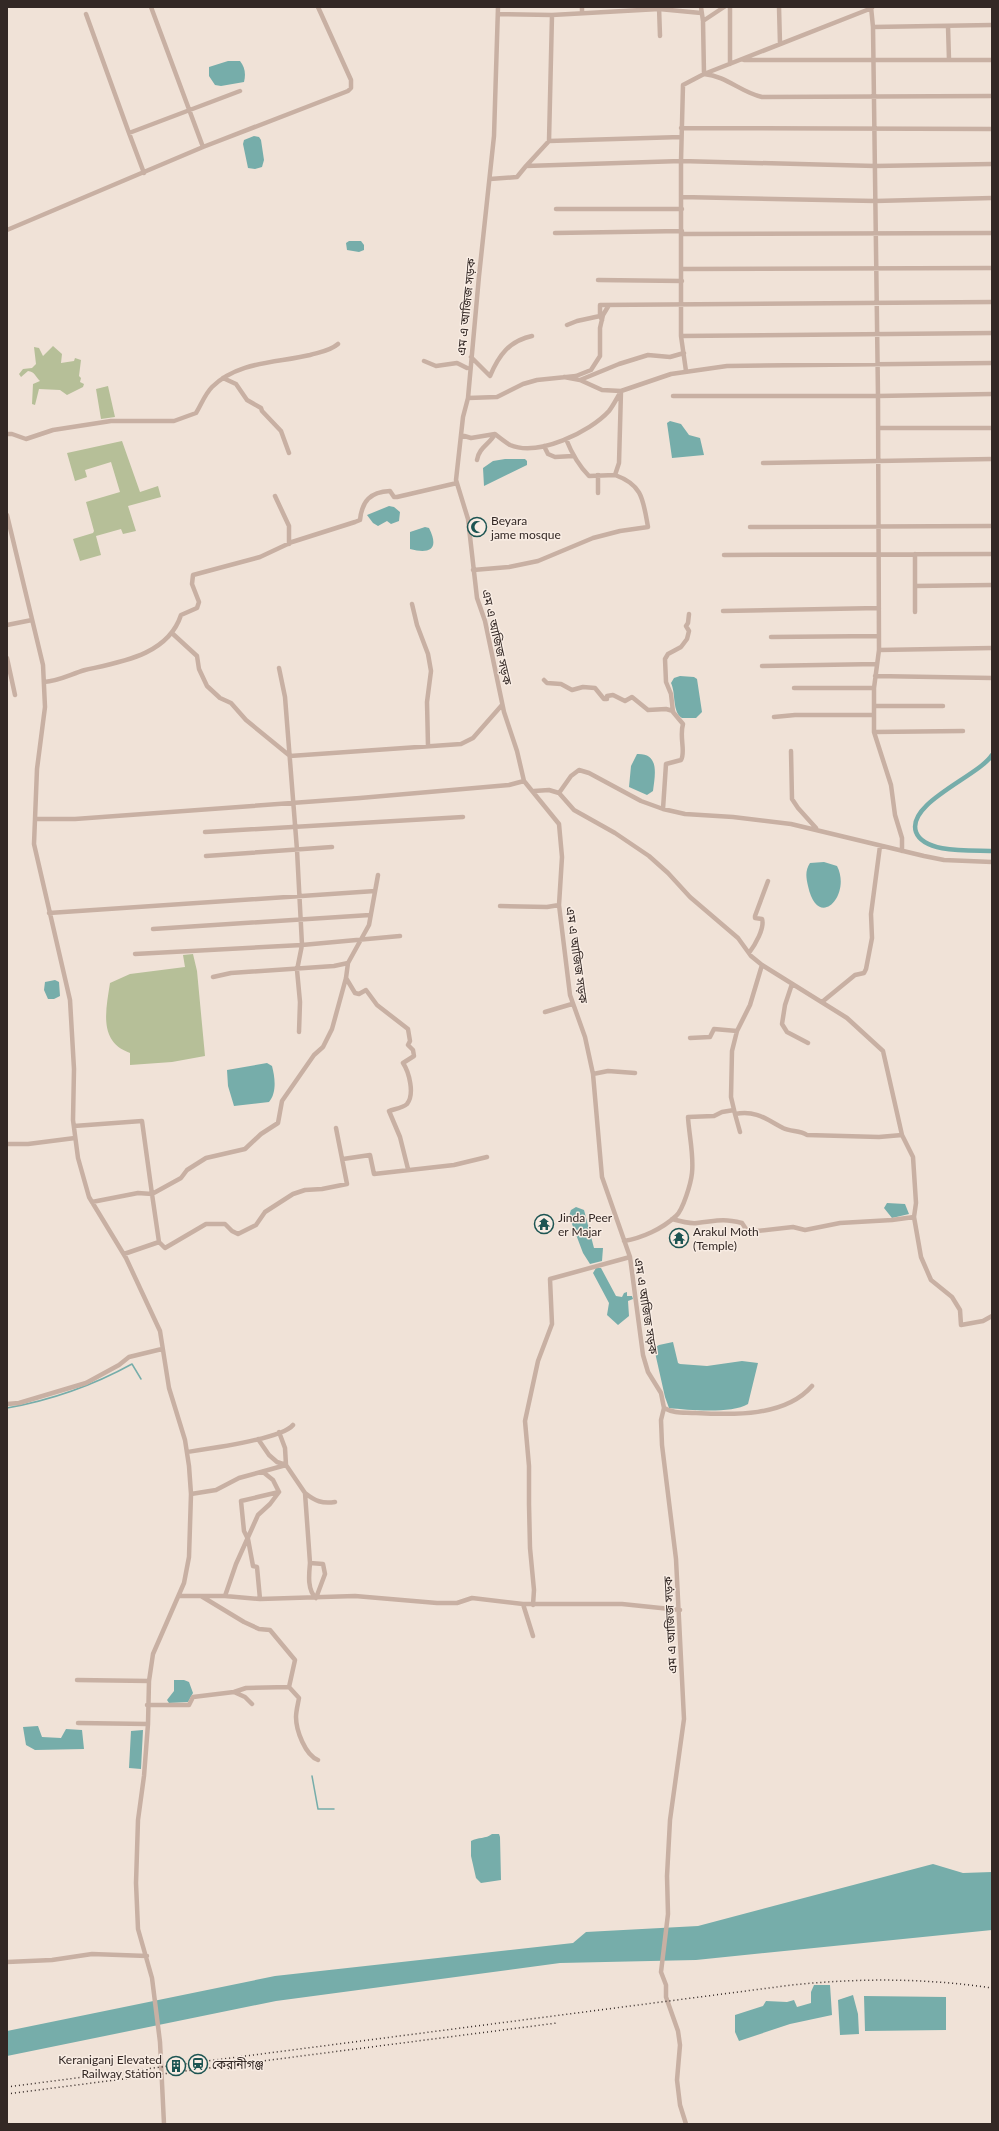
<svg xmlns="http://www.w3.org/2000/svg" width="999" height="2131" viewBox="0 0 999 2131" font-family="Lato,'Noto Sans Bengali',sans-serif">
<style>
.green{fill:#b6bf98}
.water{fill:#76adaa}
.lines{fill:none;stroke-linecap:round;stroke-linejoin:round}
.stream{stroke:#76adaa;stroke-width:1.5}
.canal{stroke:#76adaa;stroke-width:4.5}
.street{stroke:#c8b0a3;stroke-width:4.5}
.rail{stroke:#332825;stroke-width:1.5;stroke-dasharray:1 3;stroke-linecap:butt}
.labels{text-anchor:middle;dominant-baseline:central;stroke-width:3;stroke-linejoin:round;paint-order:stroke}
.street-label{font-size:12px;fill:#332825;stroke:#f8ece3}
.poi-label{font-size:12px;fill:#332825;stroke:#f8ece3;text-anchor:start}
</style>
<rect width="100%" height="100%" fill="#f0e2d7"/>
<path class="green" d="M53 346 62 354 61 363 74 361 75 358 81 360 79 376 81 378 80 382 84 384 83 387 67 395 60 390 39 389 35 405 32 404 33 384 40 381C35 376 35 372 28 371L21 377 19 374 23 369 32 368 36 364 34 347 39 348 43 356Z
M108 386 115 417 101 419 96 389Z
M122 441 140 492 158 486 161 497 128 506 136 531 123 534 121 529 96 536 101 555 80 561 73 539 93 533 94 531 86 502 120 492 111 462 85 470 87 477 75 481 67 453Z
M193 954 197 971 205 1056 172 1062 130 1065V1053C98 1042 106 1010 110 983L130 974 185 967 183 955Z"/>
<path class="water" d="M228 61H240C245 67 246 74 244 82L221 86 215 85 209 76V67Z
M254 136 259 137 261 140 264 160 262 167 255 169 248 168 243 144 244 140Z
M349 241H361L364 245V250L359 252 347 250 346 243Z
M670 421 681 424 689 435 700 438 704 455 672 458 667 423Z
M505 459H525L527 461V465L484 486 483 468 493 461Z
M389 506 394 507 400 512 399 521 391 524 387 521 378 526 373 523 367 515Z
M425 527 429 528C440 550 429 554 410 549V532Z
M680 676 694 677 697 679 702 712 696 718H682C672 712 676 693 671 683L674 678Z
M637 754C660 753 655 775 653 791L647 795 629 787 631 766Z
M824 862 837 866C852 895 818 932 808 886 806 877 805 871 810 863Z
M55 980 59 982 60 996 54 999H48L44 990 45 982Z
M267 1063 272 1066C275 1077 277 1093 269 1102L234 1106 228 1086 227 1070Z
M887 1203 905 1204 909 1214 892 1218 884 1208Z
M576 1207 584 1210 594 1248H603L602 1261 590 1264 583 1253 569 1216 571 1210Z
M596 1268H601L616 1296 622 1297 624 1293 627 1292V1296H632L633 1299 628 1301 629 1316 618 1325 607 1315 609 1303 593 1273Z
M673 1342 678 1363 680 1364 707 1366 742 1361 758 1363 748 1404C731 1414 689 1410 669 1408L665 1397 654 1348 659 1345Z
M174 1680H184L189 1682 193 1693 188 1702 169 1703 167 1700 174 1691Z
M38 1726 42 1737 61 1738 66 1729 82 1730 84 1749 35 1750 26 1745 23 1727Z
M143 1730 141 1769 129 1768 131 1731Z
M492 1834H499L500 1837 501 1880 481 1883 476 1878 471 1856V1841C478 1837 486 1839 492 1834Z
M933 1864 963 1873 992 1872V1930L696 1960 560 1963 276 2001 7 2056V2031L275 1976 573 1943 586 1932 698 1926Z
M814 1985H830L832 2015 790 2024 739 2041 735 2032V2015L763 2006 766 2001 787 2002 794 2000 797 2007 811 2003V1992Z
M853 1995 858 2014 859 2034 840 2035 838 2000Z
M864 1996 946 1997V2030L865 2031Z"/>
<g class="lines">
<path class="stream" d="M7 1408C52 1400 92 1386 132 1364L141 1379
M312 1776 318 1809H334"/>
<path class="canal" d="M992 755C979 776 906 803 916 832 924 854 973 850 992 851"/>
<path class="street" d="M151 7 203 147
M498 7 494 136 479 276 468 398 463 417 456 480 468 519 477 598 485 621 504 712 517 751 524 781 559 824 562 857 559 905 570 995 585 1037 593 1074 602 1177 630 1257 643 1355 648 1372 661 1393 664 1408 661 1420 662 1445 676 1559 684 1719 670 1820 667 1876 668 1914 661 1972 666 1985V1997L678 2031 680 2045 677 2080 680 2105 686 2124
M582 7V13
M659 7 660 36
M701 7 703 21 704 74C727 76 740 92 762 97L992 96
M730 7V64
M779 7 780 44
M871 7 873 27 878 396 879 650 874 688V732L891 785 895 815 902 838V851
M86 14 129 133 240 91
M498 14 552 15 659 9 701 13
M703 21 724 7
M948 26 949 60
M873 27 992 25
M744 60H992
M681 128 992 129
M129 133 144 173
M549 141 552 15
M526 166 549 141 681 137
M490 179 517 177 526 166 681 161 875 166 992 164
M681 197 875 201 992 198
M556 209H682
M7 230 203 147 348 91 351 88V80L318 7
M555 233 682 231
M682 234 992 233
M682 269 992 268
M598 280 682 281
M602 320 600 316V305L992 302
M567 325 577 321 600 316
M681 336 992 333
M471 357 490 376C499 355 509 341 532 336
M424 361 436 366 457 363 467 368
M686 371 681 336V161L683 85 704 74 872 8
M564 377 580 380 602 390 621 391 671 374 727 366 992 363
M223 378 236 384 247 400 261 408 262 411 281 431 289 453
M580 380 619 364 648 355 670 357 684 353
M673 396H878L992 394
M468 398 497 397 523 384 537 380 576 376 591 370 600 356V328L603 315 609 305
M878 428H992
M7 434H12L26 439 53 430 111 421H174L196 413C201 405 205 394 212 387 238 361 277 363 310 355 320 352 330 351 338 344
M461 435 471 438 495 434C500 438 505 442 510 445 538 457 590 432 609 411 613 406 617 398 620 393
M566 439C572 454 578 465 589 476L615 475
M544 446 548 454 555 457 573 456
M477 460C479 447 490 444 495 434
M763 463 992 459
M598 493V475
M275 496 289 526V544
M7 515 43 665 45 707 37 769 34 844 70 1000 74 1069 73 1120 78 1158 89 1197 126 1258 160 1331 169 1388 185 1440 189 1466 191 1494 189 1557 184 1583 153 1654 149 1681 148 1724 144 1776 138 1820 136 1883 138 1929 152 1978 160 2042 164 2124
M750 527 992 526
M915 554V612
M724 555 992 554
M473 570 509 567 538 561 593 538 620 531 648 527C643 500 643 485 615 475L619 463 621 391
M915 586 992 585
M412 604 417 625 428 654 431 671 427 702 428 746
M723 611 879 608
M7 625 32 620
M173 634 197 656 199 669 207 686 220 698 231 703 246 720 290 756 461 744 473 738 502 705
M771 637 879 636
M879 650 992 648
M7 658 15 695
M762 666 877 664
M279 668 285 697 297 850 302 945 297 970 300 1002 299 1032
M875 676 992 678
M544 680 547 683 561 684 572 690 583 687 595 688 604 699H607V696L613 695 625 701 632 697 648 710 666 709 673 711
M44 682C59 681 71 674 85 670 121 662 168 655 181 615L197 608 199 602 192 584 193 575 260 557 292 542 355 522 360 520C362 501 370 492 390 491L394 497H397L457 483
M794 688H874
M874 706H943
M774 717 795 715H874
M874 732 963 731
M791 751 792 799 798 808 816 828
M534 791 549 790 559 793 574 810 615 833 649 856 668 873 690 897 738 938 751 956 762 965 847 1018 883 1051 902 1135 913 1157 916 1203 914 1217 921 1257 931 1280 952 1297 960 1310 961 1325 983 1321 992 1316
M559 793 571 776 579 770 589 773 641 801 663 809 685 814 733 817 791 824 924 856 944 860 992 862
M663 809 666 764 681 760C686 752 679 737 683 724L673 712 671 694 666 682 665 659 668 654 681 647 687 639 689 631 686 626 688 623 689 614
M35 819H75L360 798 509 785 524 781
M205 832 463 817
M206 856 332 847
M500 906 547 907 559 905
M49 913 375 891
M153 929 370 915
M749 953C755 945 765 928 762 919L755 918V916L768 881
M135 954 302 945 400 936
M762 965 750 1005 737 1031 732 1051 731 1097 735 1114C756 1110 766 1119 783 1128 791 1132 800 1130 807 1135L879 1137 902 1135
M213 977 231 973 334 966 348 963
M346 978 355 993 359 994 366 990 377 1005 408 1029 410 1041 408 1045 413 1050 414 1056 403 1063C409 1072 415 1094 407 1104 403 1108 394 1109 389 1111L400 1137 408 1169
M792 984 785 1005 782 1024 787 1032 808 1043
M822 1002 855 975 864 973 866 969 872 938 871 914 880 846
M545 1012 572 1004
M690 1038 710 1037 714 1029 737 1031
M593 1074 608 1071 635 1073
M735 1114 740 1132
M74 1126 142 1121 152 1194 181 1178 187 1170 206 1158 245 1149 261 1134 278 1123 282 1101 314 1055 323 1047 332 1029 346 978 348 963 369 925 378 875
M7 1144H28L75 1138
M343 1159 370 1155 374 1174 454 1165 487 1157
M92 1202 138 1193 152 1194 159 1242
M672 1219C679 1221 690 1224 697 1223 717 1221 721 1218 742 1223L748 1232 793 1227 805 1230 840 1223 892 1220 914 1217
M624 1241C642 1238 662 1229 676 1216 683 1210 691 1183 692 1173 694 1155 689 1135 688 1117L714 1116 722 1112 734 1110
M124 1254 159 1242 165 1248 206 1224H225L232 1231 238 1234 256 1225 265 1212 293 1194 305 1190 322 1189 347 1184 336 1128
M7 1404 19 1403 86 1383 119 1365 129 1357 162 1349
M664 1408C675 1414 684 1412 696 1413 733 1415 785 1417 812 1386
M258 1439 269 1455 277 1462 286 1465 285 1448 279 1432
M187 1452C208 1449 282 1439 293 1425
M263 1472 273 1480 279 1492
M191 1494 216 1490 239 1478 286 1465 305 1493
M310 1563C309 1574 307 1590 316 1598L325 1574 323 1564 310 1563 305 1493C315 1501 322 1504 335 1502
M179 1596H225L260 1599 355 1596 437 1603H457L472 1598 523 1604H622L680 1610
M201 1596 244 1622 259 1629 270 1630 295 1660 289 1687
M225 1596 236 1564 258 1515 270 1504 279 1492 241 1501 244 1531 248 1539 253 1566 257 1567 260 1599
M523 1604 533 1636
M533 1605 534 1590 530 1548 529 1504V1466L525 1421 538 1361 552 1324 550 1279 630 1257
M77 1680 149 1681
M234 1692 245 1697 252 1704
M147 1705H189L193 1697 234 1692 246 1688 289 1687 299 1698C298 1704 296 1711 296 1717 296 1730 305 1755 318 1760
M78 1723 148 1724
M7 1962 52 1960 92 1954 147 1956"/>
<path class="rail" d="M7 2087 792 1985C859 1978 925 1978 992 1988
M7 2094 557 2023"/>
</g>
<defs>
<g id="mosque-ring" transform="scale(1)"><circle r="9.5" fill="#f8ece3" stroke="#1c5452" stroke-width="1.5"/><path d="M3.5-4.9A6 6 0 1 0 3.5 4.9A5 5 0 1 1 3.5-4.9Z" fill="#1c5452"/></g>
<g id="temple-ring" transform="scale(1)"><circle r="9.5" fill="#f8ece3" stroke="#1c5452" stroke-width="1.5"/><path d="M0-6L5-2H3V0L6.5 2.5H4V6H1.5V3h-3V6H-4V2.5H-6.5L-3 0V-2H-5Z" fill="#1c5452"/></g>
<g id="station-ring" transform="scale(1)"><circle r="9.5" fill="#f8ece3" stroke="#1c5452" stroke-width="1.5"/><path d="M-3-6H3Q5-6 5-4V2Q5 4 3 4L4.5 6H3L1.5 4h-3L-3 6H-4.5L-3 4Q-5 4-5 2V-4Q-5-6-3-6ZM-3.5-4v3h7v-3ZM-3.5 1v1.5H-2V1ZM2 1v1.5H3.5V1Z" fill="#1c5452"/></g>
<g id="building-ring" transform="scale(1)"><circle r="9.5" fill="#f8ece3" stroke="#1c5452" stroke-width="1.5"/><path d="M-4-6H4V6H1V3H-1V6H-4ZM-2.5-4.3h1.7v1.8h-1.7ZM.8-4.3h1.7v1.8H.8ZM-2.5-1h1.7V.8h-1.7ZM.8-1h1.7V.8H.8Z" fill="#1c5452"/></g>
</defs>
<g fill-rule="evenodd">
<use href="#mosque-ring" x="477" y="527"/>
<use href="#temple-ring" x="544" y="1224"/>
<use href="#temple-ring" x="679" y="1238"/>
<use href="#station-ring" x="198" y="2064"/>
<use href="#building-ring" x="176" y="2066"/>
</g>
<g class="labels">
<g class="street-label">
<text transform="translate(466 307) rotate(-84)">এম এ আজিজ সড়ক</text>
<text transform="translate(497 637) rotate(77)">এম এ আজিজ সড়ক</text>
<text transform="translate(577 955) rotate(82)">এম এ আজিজ সড়ক</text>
<text transform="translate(646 1306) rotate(81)">এম এ আজিজ সড়ক</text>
<text transform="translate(670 1625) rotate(-93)">এম এ আজিজ সড়ক</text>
</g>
<g class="poi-label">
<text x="491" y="520">Beyara<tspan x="491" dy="14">jame mosque</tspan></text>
<text x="558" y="1217">Jinda Peer<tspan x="558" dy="14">er Majar</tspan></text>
<text x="693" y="1231">Arakul Moth<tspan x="693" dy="14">(Temple)</tspan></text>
<text x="162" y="2059" text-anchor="end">Keraniganj Elevated<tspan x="162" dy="14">Railway Station</tspan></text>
<text x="212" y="2064">কেরানীগঞ্জ</text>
</g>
</g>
<rect width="999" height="2131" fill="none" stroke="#332825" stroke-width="16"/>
</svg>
